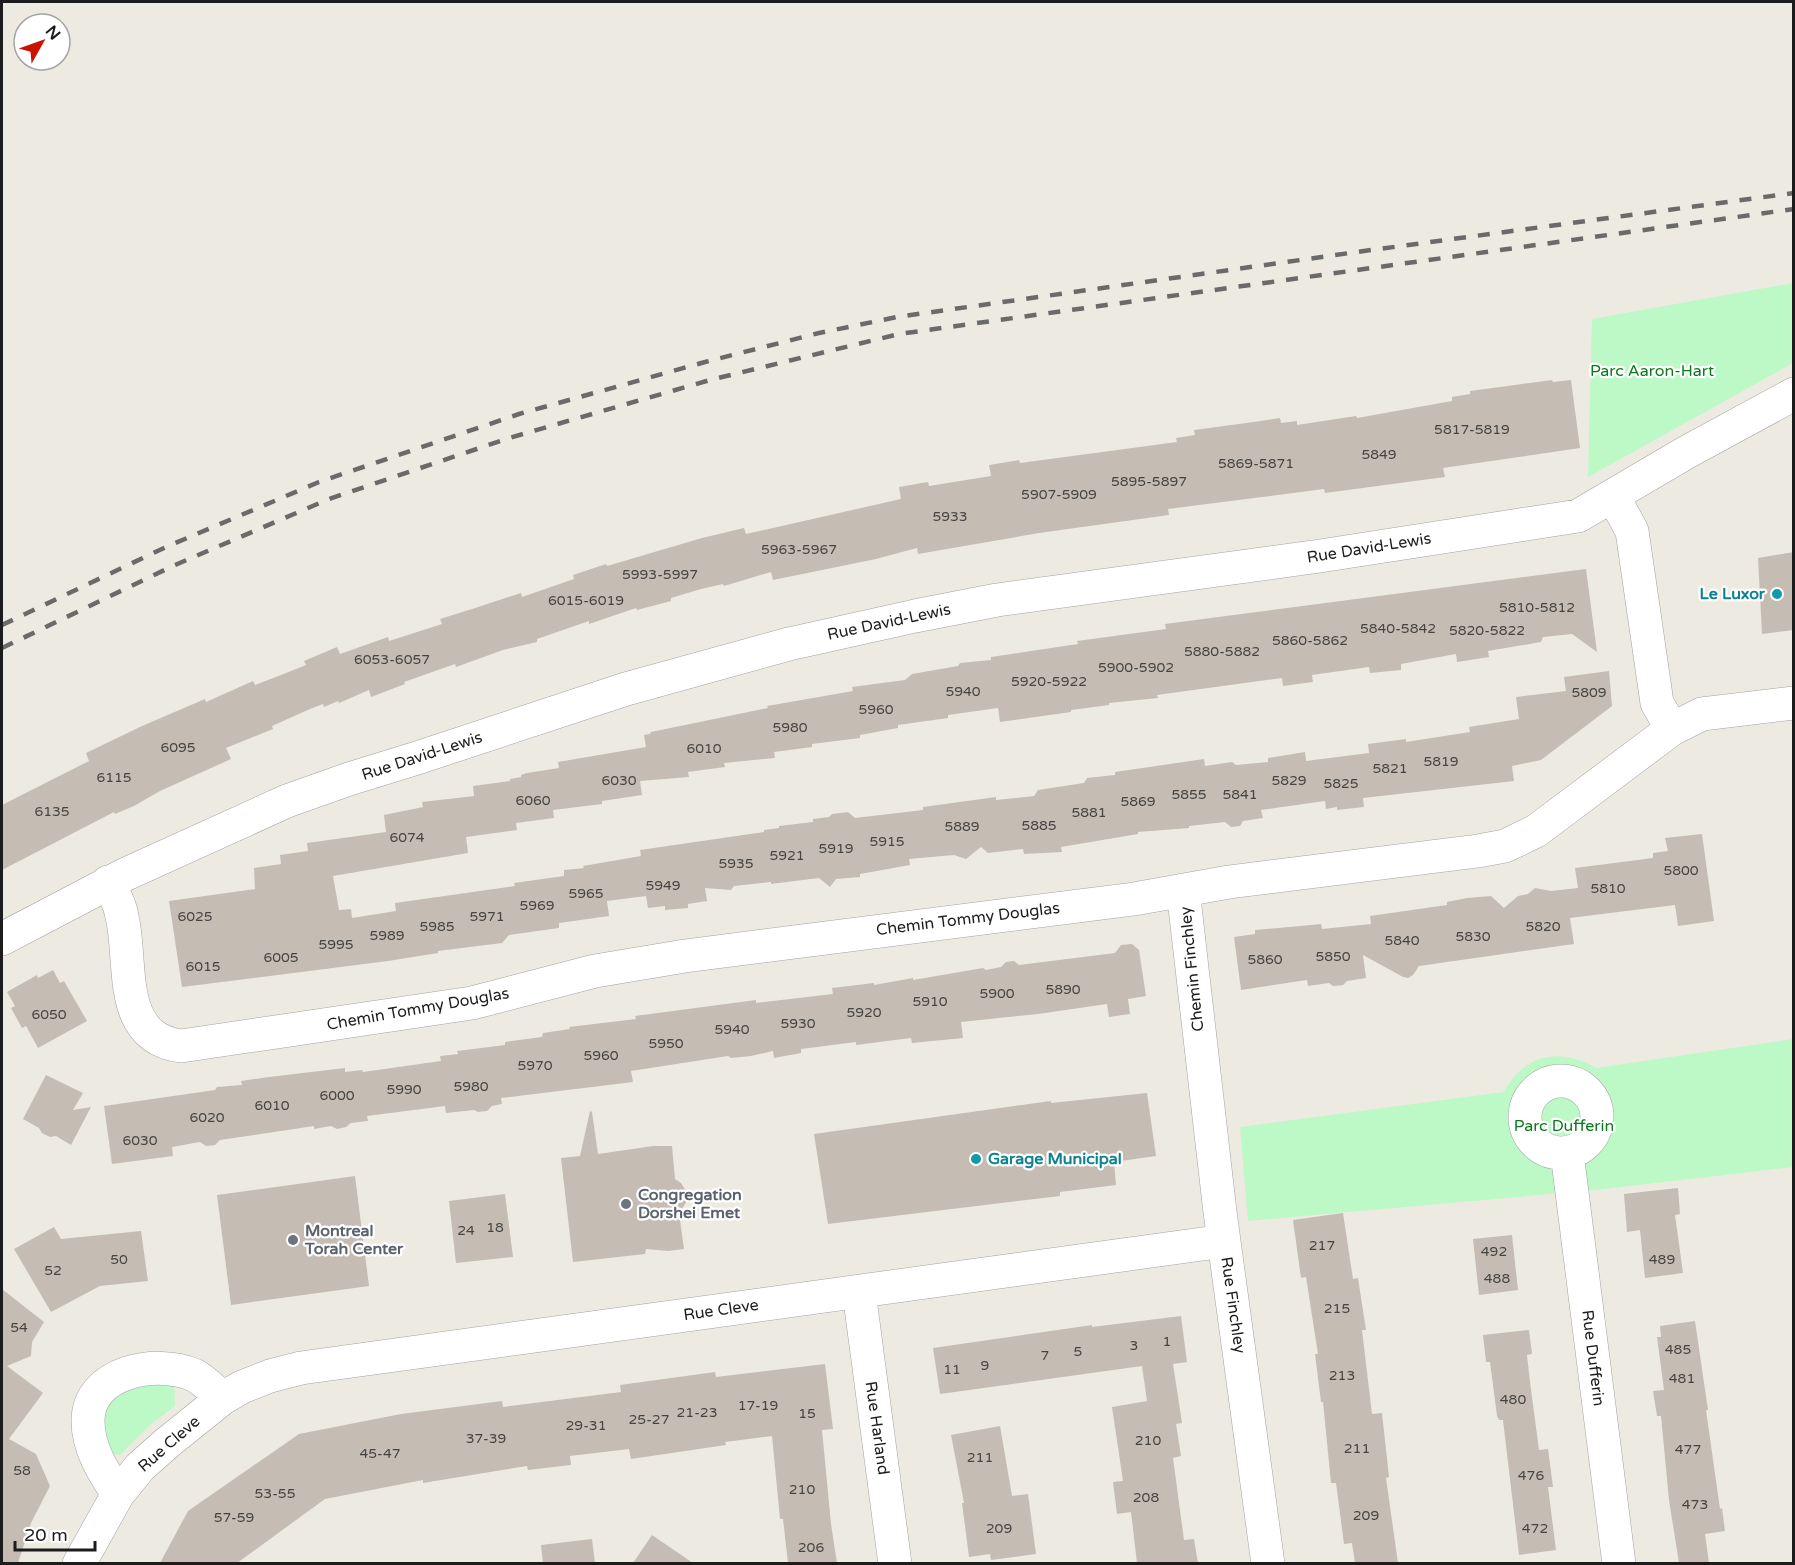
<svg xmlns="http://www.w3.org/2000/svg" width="1795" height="1565" viewBox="0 0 1795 1565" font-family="'Varela Round',sans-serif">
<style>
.park{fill:#bcf9c6}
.building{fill:#c5bdb4}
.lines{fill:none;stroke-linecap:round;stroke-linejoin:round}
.minor-casing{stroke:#a3a3a3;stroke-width:34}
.minor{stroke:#fff;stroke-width:33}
.rail{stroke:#6a6a6a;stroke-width:4.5;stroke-dasharray:12 12;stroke-linecap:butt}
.culture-dot{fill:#0f9aa8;stroke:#fff;stroke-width:2}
.worship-dot{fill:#6b7280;stroke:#fff;stroke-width:2}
.labels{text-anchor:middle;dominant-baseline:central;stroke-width:4.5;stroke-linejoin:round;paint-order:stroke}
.number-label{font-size:14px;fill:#464442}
.park-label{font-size:16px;fill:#0a791e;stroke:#fff}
.street-label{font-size:16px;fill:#1c1c1c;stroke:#fff}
.culture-label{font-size:16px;font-weight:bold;fill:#0d838f;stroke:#fff;text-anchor:end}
.worship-label{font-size:16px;font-weight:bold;fill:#5b616d;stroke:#fff;text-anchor:start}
</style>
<rect width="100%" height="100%" fill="#edeae1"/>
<path class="park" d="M1793 283V363L1588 477 1592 319Z
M1793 1039V1167L1595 1190 1248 1221 1240 1127 1504 1092C1524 1054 1560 1047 1596 1068Z
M174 1382 175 1406 150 1425 120 1455 115 1454 112 1456C99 1436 100 1397 128 1388 142 1384 160 1384 174 1382Z"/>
<path class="building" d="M1552 380 1553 382 1571 380 1580 448 1443 468 1445 477 1325 493 1324 489 1168 509 1169 515 1039 533 918 554 917 548 876 559 773 580 771 572 724 586 723 584 701 589 671 598V601L637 610 636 608 589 624V621L537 639V642L503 650 456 667 455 664 404 682 405 684 371 697 369 690 339 703 338 701 324 707 323 704 310 709 272 726 273 729 226 748 231 759 160 791 134 806 115 814 114 812 2 870V805L89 761 86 753 142 726 205 699 206 702 253 681 255 685 281 675 306 665 304 661 337 647 340 654 388 637 389 641 442 624 440 619 472 609 521 593 522 597 574 579 573 575 606 564 607 566 702 538 744 528 746 534 901 499 899 487 928 482 929 486 991 476 989 465 1019 460 1020 463 1177 442 1176 438 1195 435 1194 430 1254 422 1280 418 1281 423 1297 421V425L1356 416 1357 418 1452 401V397L1470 394V391Z
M1794 552V630L1762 634 1758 558Z
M1586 569 1597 652 1572 634 1543 637 1541 642 1488 651 1489 657 1457 662 1456 654 1401 664V670L1370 673 1369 667 1312 675 1313 682 1283 686 1282 678 1157 695 1158 698 1109 703V705L1071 710V712L1000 722 998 708 948 715V718L898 725V728L860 735V738L812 744V747L774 752 775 758 724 763 725 767 688 772 689 777 640 781 642 795 602 801V804L553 810 554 818 516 823 517 830 466 837 468 853 333 876 339 910 351 909 352 918 396 911 395 903 515 886 514 883 564 876V870L584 868 583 866 641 856 640 850 764 832V830L779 828V826L813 822V819L829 817 832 814 848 812 855 818 923 810V807L996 797V800L1034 796 1038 790 1084 783 1087 778 1115 775V772L1204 759 1205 766 1232 762 1236 765 1268 762V758L1305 752 1306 761 1369 753 1368 744 1406 739V742L1470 732 1469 727 1519 719 1516 697 1566 691 1564 677 1609 671 1612 706 1541 760 1512 766 1514 781 1363 798 1364 807 1337 810V807L1326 809 1325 801 1261 810 1263 818 1243 821 1240 826 1231 827 1225 822 1189 826V828L1138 832V834L1061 847 1062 852 1024 854 1023 849 988 853 981 847 966 859 954 855 909 859 910 865 860 874V877L836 879 830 887 819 878 771 884V882L734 886 731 890 705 888 707 901 688 904V908L665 910V906L648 908 646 896 607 901 609 916 559 923V928L509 935 502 943 438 951V953L388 961 182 987 169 901 255 889 254 868 281 864 280 855 308 851 307 843 386 832 384 815 423 807 422 802 474 796 473 786 510 781V779L521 777V775L527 773 559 768 558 762 646 747 644 735 650 734 651 732 768 708 767 706 853 691 852 687 905 680 912 674 958 666 960 663 991 660V657L1078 644 1077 641 1166 629 1165 624Z
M1702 834 1714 921 1678 926 1675 905 1570 918 1574 944 1419 966 1413 975 1408 978 1403 977 1363 955 1366 978 1347 981 1343 985 1333 986 1329 983 1308 986 1307 980 1241 990 1234 937 1255 934V930L1300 926 1321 924 1322 929 1371 924 1370 916 1447 905V902L1467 898 1491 896 1504 908 1518 896 1528 894 1535 888 1551 891 1578 888 1575 868 1653 858V853L1668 851 1665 838Z
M1132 944 1139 950 1146 996 1128 999 1130 1014 1109 1017 1107 1004 1038 1014 961 1022 963 1038 912 1043 911 1038 856 1045V1042L801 1049V1053L774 1058 773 1051 751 1056 731 1058 728 1056 631 1071 633 1082 501 1098 502 1104 492 1106 487 1111 478 1112 474 1110 446 1113 445 1106 367 1116 368 1121 351 1123 346 1127 337 1129 331 1126 314 1129V1126L220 1140 215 1145 206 1146 200 1142 172 1147 173 1156 112 1164 104 1106 215 1090 217 1087 242 1085 241 1081 269 1077 345 1068V1072L362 1070 363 1072 441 1061 440 1056 458 1054 457 1051 505 1045V1042L542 1037 543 1033 570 1029 569 1027 636 1019 635 1016 756 1000V1003L833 994 832 988 874 983V985L913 978V980L983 968 986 970 1001 967 1006 962 1014 961 1019 965 1115 953 1121 945Z
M53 970 60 983 64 981 87 1021 38 1048 26 1026 22 1028 11 1008 15 1006 7 992 37 975 38 978Z
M46 1075 83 1093 73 1110 91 1107 71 1145 56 1136 50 1137 42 1133 39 1128 23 1119Z
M1147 1093 1156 1156 1114 1162 1116 1185 1060 1192V1196L828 1224 814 1134 1051 1101V1103Z
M590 1111 592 1112 598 1154 653 1146H672L675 1179 681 1183 686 1191 687 1201 679 1213 684 1249 668 1251 646 1249 645 1254 573 1262 561 1158 580 1156Z
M355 1176 369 1286 231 1305 217 1195Z
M1678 1188 1680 1214 1675 1215 1683 1273 1645 1278 1640 1230 1627 1232 1624 1194Z
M505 1194 513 1257 456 1263 449 1201Z
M1343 1213 1353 1279 1358 1278 1366 1330H1362L1372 1414 1382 1413 1389 1477 1386 1478 1398 1563H1355L1352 1543 1344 1544 1336 1483H1331L1323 1402H1321L1315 1354H1318L1306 1277 1301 1278 1293 1220Z
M54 1227 61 1239 141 1231 148 1281 100 1286 51 1312 14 1249Z
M1512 1235 1518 1290 1479 1295 1473 1239Z
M2 1289 44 1322 32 1342 31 1356 7 1366 43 1393 9 1439 36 1454 50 1486 31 1523 18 1563H2Z
M1181 1316 1187 1362 1173 1364 1182 1423 1176 1424 1181 1456 1173 1458 1184 1540 1194 1539 1198 1563H1137L1131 1512 1117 1514 1113 1482 1123 1481 1112 1407 1147 1401 1142 1366 940 1394 933 1348 1092 1325V1327Z
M1695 1321 1708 1410H1706L1720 1509 1722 1508 1725 1531 1705 1534 1709 1563H1679L1669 1500 1661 1416H1657L1653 1391 1664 1390 1657 1337H1661L1660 1326Z
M1529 1330 1532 1354 1527 1355 1530 1382 1539 1450 1548 1449 1553 1487H1548L1556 1550 1519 1555 1503 1420H1499L1497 1416 1490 1362H1486L1483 1335Z
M825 1364 833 1429 822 1430 831 1524 837 1563H788L783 1519H780L772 1436 725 1442 726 1445 631 1459 629 1449 570 1456 571 1465 528 1470 527 1466 423 1483V1480L325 1499 237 1563H160L188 1511 299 1434 401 1414 502 1401 503 1407 621 1392 620 1385 715 1372 716 1377Z
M1000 1426 1012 1496 1028 1494 1036 1554 991 1560 990 1554 969 1557 962 1503H964L951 1435Z
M652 1535 693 1563H633Z
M592 1539 595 1563H543L541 1545Z"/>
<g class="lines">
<g class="minor-casing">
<path id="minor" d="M1672 729 1702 714 1794 703
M108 882C113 892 119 902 121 912 134 959 114 1037 181 1046L472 1003 595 971 685 956 1134 899 1229 882 1478 851 1505 846 1536 831 1672 729 1657 703 1632 531 1613 496
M1183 890 1220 1212 1268 1564
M2 939 124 875 287 801 349 779 417 758 626 689 789 644 915 616 997 600 1320 556 1578 516 1687 452 1794 394
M1525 1117a36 36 0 1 1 72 0a36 36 0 1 1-72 0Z
M1567 1153 1619 1564
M859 1292 895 1564
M118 1494C103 1472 88 1448 88 1421 88 1371 157 1359 194 1375 204 1380 214 1391 223 1398
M79 1564 118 1494 140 1467 167 1443 223 1398 242 1387 270 1376 301 1368 1224 1241"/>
</g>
<use href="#minor" class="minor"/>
<path class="rail" d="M2 625 166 547 319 482 519 414 705 362 819 333 897 317 1364 251 1794 193
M2 648 175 565 329 499 509 438 710 380 899 334 1794 209"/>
</g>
<g class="culture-dot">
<circle cx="1777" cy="594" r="6"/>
<circle cx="976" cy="1159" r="6"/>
</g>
<g class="worship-dot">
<circle cx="626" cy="1204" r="6"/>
<circle cx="293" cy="1240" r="6"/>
</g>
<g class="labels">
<g class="number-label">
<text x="1472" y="429">5817-5819</text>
<text x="1379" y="454">5849</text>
<text x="1256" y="463">5869-5871</text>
<text x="1149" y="481">5895-5897</text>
<text x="1059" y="494">5907-5909</text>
<text x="950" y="516">5933</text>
<text x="799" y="549">5963-5967</text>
<text x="660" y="574">5993-5997</text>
<text x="586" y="600">6015-6019</text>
<text x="1537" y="607">5810-5812</text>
<text x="1398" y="628">5840-5842</text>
<text x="1487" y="630">5820-5822</text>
<text x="1310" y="640">5860-5862</text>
<text x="1222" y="651">5880-5882</text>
<text x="392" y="659">6053-6057</text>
<text x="1136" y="667">5900-5902</text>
<text x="1049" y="681">5920-5922</text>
<text x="963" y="691">5940</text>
<text x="1589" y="692">5809</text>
<text x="876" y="709">5960</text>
<text x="790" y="727">5980</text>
<text x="178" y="747">6095</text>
<text x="704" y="748">6010</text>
<text x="1441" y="761">5819</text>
<text x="1390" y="768">5821</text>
<text x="114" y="777">6115</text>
<text x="619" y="780">6030</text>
<text x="1289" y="780">5829</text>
<text x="1341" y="783">5825</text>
<text x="1189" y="794">5855</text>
<text x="1240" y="794">5841</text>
<text x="533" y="800">6060</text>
<text x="1138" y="801">5869</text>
<text x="52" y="811">6135</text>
<text x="1089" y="812">5881</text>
<text x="1039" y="825">5885</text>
<text x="962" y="826">5889</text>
<text x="407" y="837">6074</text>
<text x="887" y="841">5915</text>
<text x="836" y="848">5919</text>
<text x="787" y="855">5921</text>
<text x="736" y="863">5935</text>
<text x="1681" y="870">5800</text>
<text x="663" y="885">5949</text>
<text x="1608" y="888">5810</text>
<text x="586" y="893">5965</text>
<text x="537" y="905">5969</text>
<text x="195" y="916">6025</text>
<text x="487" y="916">5971</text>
<text x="437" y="926">5985</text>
<text x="1543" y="926">5820</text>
<text x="387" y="935">5989</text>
<text x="1473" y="936">5830</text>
<text x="1402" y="940">5840</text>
<text x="336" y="944">5995</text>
<text x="1333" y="956">5850</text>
<text x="281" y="957">6005</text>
<text x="1265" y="959">5860</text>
<text x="203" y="966">6015</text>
<text x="1063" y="989">5890</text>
<text x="997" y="993">5900</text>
<text x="930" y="1001">5910</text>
<text x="864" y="1012">5920</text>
<text x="49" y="1014">6050</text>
<text x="798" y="1023">5930</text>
<text x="732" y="1029">5940</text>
<text x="666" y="1043">5950</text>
<text x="601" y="1055">5960</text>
<text x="535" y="1065">5970</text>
<text x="471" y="1086">5980</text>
<text x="404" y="1089">5990</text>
<text x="337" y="1095">6000</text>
<text x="272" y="1105">6010</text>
<text x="207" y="1117">6020</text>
<text x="140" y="1140">6030</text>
<text x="495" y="1227">18</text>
<text x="466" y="1230">24</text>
<text x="1322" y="1245">217</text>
<text x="1494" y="1251">492</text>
<text x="119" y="1259">50</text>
<text x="1662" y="1259">489</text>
<text x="53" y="1270">52</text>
<text x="1497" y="1278">488</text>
<text x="1337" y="1308">215</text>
<text x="19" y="1327">54</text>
<text x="1167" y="1341">1</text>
<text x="1134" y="1345">3</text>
<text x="1678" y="1349">485</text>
<text x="1078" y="1351">5</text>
<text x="1045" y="1355">7</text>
<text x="985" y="1365">9</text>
<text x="952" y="1369">11</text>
<text x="1342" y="1375">213</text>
<text x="1682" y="1378">481</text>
<text x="1513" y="1399">480</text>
<text x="758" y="1405">17-19</text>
<text x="697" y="1412">21-23</text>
<text x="807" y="1413">15</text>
<text x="649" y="1419">25-27</text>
<text x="586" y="1425">29-31</text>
<text x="486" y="1438">37-39</text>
<text x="1148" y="1440">210</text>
<text x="1357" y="1448">211</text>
<text x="1688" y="1449">477</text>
<text x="380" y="1453">45-47</text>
<text x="980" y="1457">211</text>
<text x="22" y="1470">58</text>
<text x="1531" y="1475">476</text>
<text x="802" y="1489">210</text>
<text x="275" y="1493">53-55</text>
<text x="1146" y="1497">208</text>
<text x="1695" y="1504">473</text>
<text x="1366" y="1515">209</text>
<text x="234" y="1517">57-59</text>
<text x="999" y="1528">209</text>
<text x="1535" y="1528">472</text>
<text x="811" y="1547">206</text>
</g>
<g class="park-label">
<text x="1652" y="371">Parc Aaron-Hart</text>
<text x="1564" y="1126">Parc Dufferin</text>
</g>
<g class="street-label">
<text transform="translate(1369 548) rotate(-9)">Rue David-Lewis</text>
<text transform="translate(889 622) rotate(-12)">Rue David-Lewis</text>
<text transform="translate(422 756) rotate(-18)">Rue David-Lewis</text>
<text transform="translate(968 919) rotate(-7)">Chemin Tommy Douglas</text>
<text transform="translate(1192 969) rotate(-96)">Chemin Finchley</text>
<text transform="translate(418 1009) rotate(-10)">Chemin Tommy Douglas</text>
<text transform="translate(1233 1305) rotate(82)">Rue Finchley</text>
<text transform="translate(721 1310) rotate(-8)">Rue Cleve</text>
<text transform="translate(1593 1358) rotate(83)">Rue Dufferin</text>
<text transform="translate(877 1428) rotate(82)">Rue Harland</text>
<text transform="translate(169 1444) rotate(-41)">Rue Cleve</text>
</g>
<g class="culture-label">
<text x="1765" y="594">Le Luxor</text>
<text x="988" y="1159" text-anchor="start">Garage Municipal</text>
</g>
<g class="worship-label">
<text x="638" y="1195">Congregation<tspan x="638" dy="18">Dorshei Emet</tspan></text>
<text x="305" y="1231">Montreal<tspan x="305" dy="18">Torah Center</tspan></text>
</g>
</g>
<rect width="1795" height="1565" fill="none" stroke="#1c1c1c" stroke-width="6"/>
<g transform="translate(42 42) rotate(50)"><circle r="28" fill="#ffffff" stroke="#a4a4a4" stroke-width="1.5"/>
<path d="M0-4.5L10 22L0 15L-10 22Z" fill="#c71300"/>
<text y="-9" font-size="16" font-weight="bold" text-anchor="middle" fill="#1c1c1c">N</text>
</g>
<path d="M15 1541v9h80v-9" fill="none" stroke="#1c1c1c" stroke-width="3"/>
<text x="24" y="1541" font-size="18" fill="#1c1c1c" stroke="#ffffff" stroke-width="4.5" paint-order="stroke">20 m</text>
</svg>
